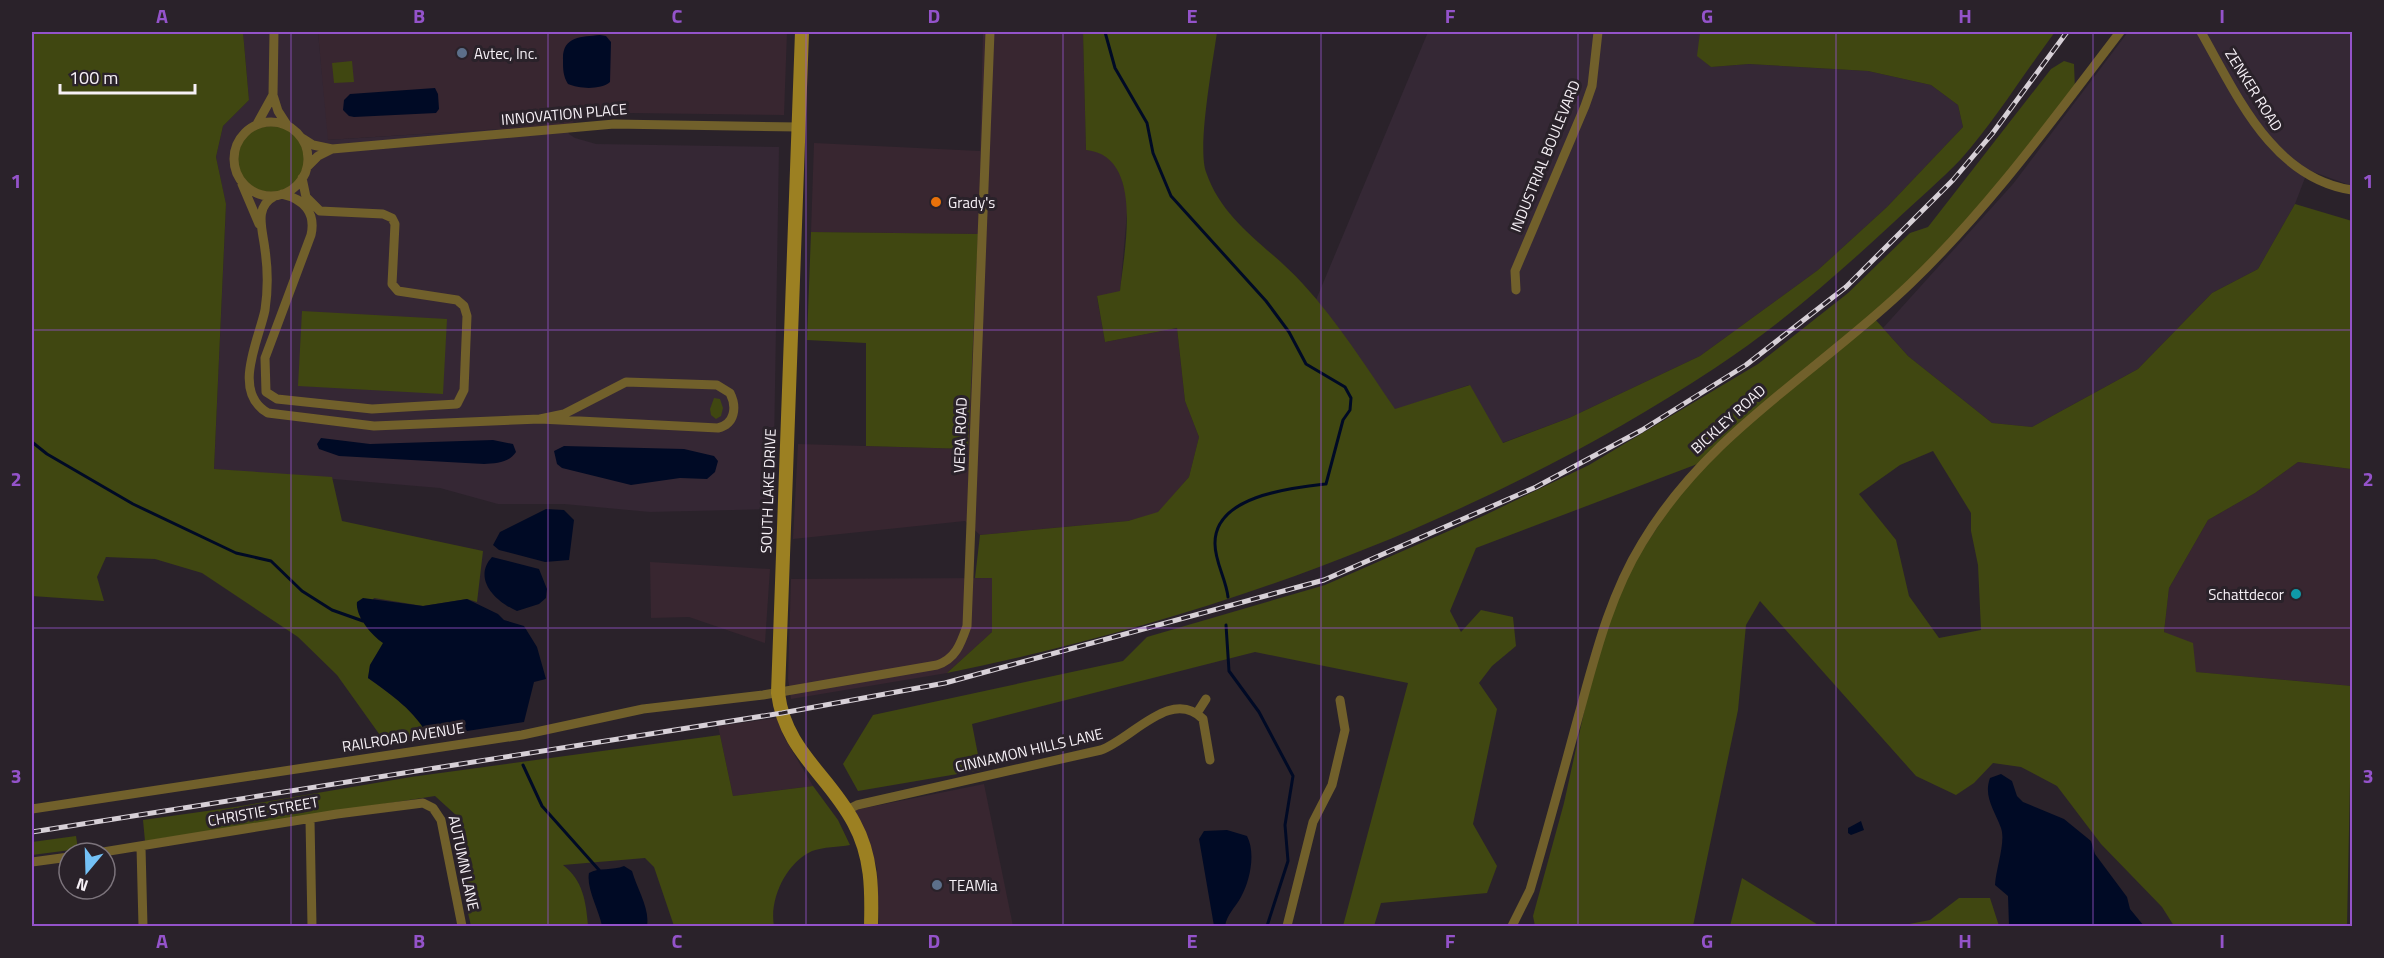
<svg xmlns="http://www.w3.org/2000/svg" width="2384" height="958" viewBox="0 0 2384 958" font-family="'Titillium Web',sans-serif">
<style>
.commercial{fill:#382630}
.built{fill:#352835}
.education{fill:#352734}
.green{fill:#404711;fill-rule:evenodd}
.water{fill:#000a25}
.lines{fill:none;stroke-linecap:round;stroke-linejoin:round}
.stream{stroke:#000a25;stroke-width:3}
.minor{stroke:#71602b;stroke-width:9}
.secondary{stroke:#9c8022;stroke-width:14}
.rail-casing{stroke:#d7d0d7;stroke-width:5}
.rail{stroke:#2a222a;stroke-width:3;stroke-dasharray:9;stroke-linecap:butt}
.grid{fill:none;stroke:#9453ca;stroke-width:1.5;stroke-opacity:0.55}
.service-dot{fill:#5c6f8a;stroke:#2a222a;stroke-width:2}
.food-dot{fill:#e8710a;stroke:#2a222a;stroke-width:2}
.culture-dot{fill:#0f9aa8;stroke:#2a222a;stroke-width:2}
.labels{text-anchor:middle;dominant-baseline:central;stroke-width:6;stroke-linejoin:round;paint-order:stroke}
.poi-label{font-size:15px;fill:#f6f0f6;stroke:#2a222a;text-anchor:start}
.street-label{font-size:15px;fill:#f6f0f6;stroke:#2a222a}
.neatline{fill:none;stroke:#9453ca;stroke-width:2}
.grid-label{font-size:20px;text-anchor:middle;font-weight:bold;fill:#9453ca}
</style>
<rect width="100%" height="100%" fill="#2a222a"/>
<path class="commercial" d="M318 32H787L784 115 631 113 592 117 565 125 327 140Z
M983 32H1083L1086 150 1100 152 1118 166 1128 201 1120 292 1097 297 1105 342 1177 328 1185 401 1199 437 1189 477 1158 513 1128 521 980 535 965 521 793 539 798 444 967 449 976 234 811 232 814 143 980 151Z
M2298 462 2351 469 2352 686 2195 672 2164 632 2169 588 2208 520 2255 493Z
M650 562 770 569 765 643 689 617 651 618Z
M992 578V632L947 673 791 699 788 678 791 579Z
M777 718 784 737 813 786 733 796 718 726Z
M984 784 1013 926H879L877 868 855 810Z"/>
<path class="built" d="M1428 32H1700L1698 56 1711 67 1749 64 1868 71 1931 85 1958 105 1963 127 1887 207 1818 270 1700 356 1569 418 1502 443 1469 385 1395 410 1316 300Z
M2128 32H2352V186L2308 170 2295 204 2258 269 2212 293 2138 369 2032 427 1992 423 1908 356 1883 328 2013 184Z"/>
<path class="education" d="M243 32H318L328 140 565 125 569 134 575 138 596 144 779 147 773 509 650 512 564 504H498L440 488 214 469 226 205 216 157 223 126 249 100Z"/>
<path class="green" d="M32 32H243L249 100 223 126 216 157 226 204 214 469 332 477 342 521 483 551 477 602 467 599 423 606 374 598 360 618 384 643 370 665 368 678C393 696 414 710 429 737L387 745 337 675 298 637 202 573 155 559 106 557 97 577 104 601 32 596Z
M1083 32H1217C1213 62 1197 147 1206 172 1224 224 1269 246 1303 284 1338 322 1366 367 1395 409L1470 385 1503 443 1569 418 1700 356 1818 270 1887 207 1963 127 1958 105 1931 85 1868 71 1749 64 1711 67 1697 56 1700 32H2055C2025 72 1994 122 1961 159 1940 181 1916 201 1894 222 1838 274 1779 326 1715 368 1484 520 1217 618 947 673L992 632V578H975L980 535 1128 521 1158 512 1189 477 1199 437 1185 401 1177 328 1105 342 1097 296 1120 291C1124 251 1145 156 1086 150Z
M352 61 354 82 334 83 332 63Z
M2064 61 2074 64 2075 90 2013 171 1874 318 1908 356 1992 423 2032 427 2138 369 2212 293 2258 269 2295 204 2352 221 2351 469 2298 462 2255 493 2208 520 2169 588 2164 632 2193 643 2196 672 2352 686 2347 926H2174L2162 907 2101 844 2057 786 2021 767 1993 763 1974 783 1956 795 1916 776 1760 601 1746 625 1738 710 1693 926H1535L1533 916 1564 803 1599 644 1621 582 1700 463 1476 548 1450 611 1461 632 1481 610 1513 617 1516 646 1492 666 1479 683 1497 709 1473 824 1497 866 1487 893 1381 903 1374 926H1343L1408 683 1255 652 972 724 981 770 858 791 843 764 873 715 1123 661 1147 637 1325 585 1483 516 1589 465 1758 364 1848 293 1910 233 1928 227 2051 69ZM1933 451 1971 513V531L1978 565 1981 630 1939 638 1909 596 1896 540 1859 494 1900 465Z
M238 159a33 33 0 1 1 66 0a33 33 0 1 1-66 0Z
M811 232 978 234 968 449 866 446V343L807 340Z
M302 311 447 319 443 394 298 386Z
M714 398 720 399 723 408 721 416 716 419 711 415 710 409Z
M720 735 733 796 813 786 838 820 850 845C839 847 823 847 812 851 786 863 769 899 774 926H674L654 867 645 858 563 865C583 880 586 902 588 926H471L466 904 457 816 435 796 145 841 143 820 235 807 411 777Z
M76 836 78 849 32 855V842Z
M1742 878 1820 926H1730Z
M1959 898H1990L1999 926H1899L1930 920Z"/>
<path class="water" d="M600 35 606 36 611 42 610 82C601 90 579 89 568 84 563 76 563 69 563 60 562 36 581 37 600 35Z
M435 88 438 94 439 109 436 113 354 117 349 116 343 110 344 100 350 94Z
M321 438 370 444 493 440 513 444 516 452C509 463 496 463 484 464L339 456 319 449 317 444Z
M564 446 684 449 714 456 718 461 715 472 707 479 680 478 631 485 562 468 557 464 554 451Z
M546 509 564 510 574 520 569 560 545 562 499 550 493 545 500 532Z
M492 557 539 569 547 589 546 598 539 604 517 611C496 602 472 579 492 557Z
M363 598 423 606 467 599 498 614 504 620 524 626 537 647 546 679 534 682 524 722 429 737C414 710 393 696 368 678L370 665 383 643C372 636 355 616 357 602Z
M2001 774 2012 781 2017 796 2023 802 2064 819 2091 841 2095 854 2127 897 2130 909 2144 926H2009L2008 896 1995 885C1996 868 2006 842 2001 828 1995 811 1983 797 1990 778Z
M1861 821 1864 830 1851 835 1848 833V828Z
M1227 830 1247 836C1256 853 1250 881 1241 897 1235 908 1227 914 1225 926H1214L1199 839 1204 831Z
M624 866 632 871C637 889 650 908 647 926H602C599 910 586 888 589 873 599 867 613 871 624 866Z"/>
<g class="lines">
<path class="stream" d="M1105 32 1115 68 1147 123 1153 153 1171 196 1266 301 1289 332 1306 364 1345 387 1351 398 1350 410 1343 420 1326 484C1290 488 1214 496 1215 544 1215 562 1226 579 1228 597
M32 442 47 454 133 504 236 553 271 561 302 591 332 610 363 621
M1226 625 1229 671 1259 712 1293 776 1285 825 1288 861 1267 926
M523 765 542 806 599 870"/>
<path class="minor" d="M2201 32C2237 95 2272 178 2352 190
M273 95 278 111 287 125
M234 159a37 37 0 1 1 74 0a37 37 0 1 1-74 0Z
M257 124 273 95 274 32
M302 138 313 145 332 149 614 124 799 127
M307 167 318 156 332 149
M242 184 259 224
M282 194C304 199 316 213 311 235L265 358 266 392 277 399 372 409 457 404 464 390 467 316 464 306 457 300 398 291 392 284 395 224 392 218 383 214 320 211 306 197 302 178
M275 196C253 207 263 230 265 250 268 270 268 290 265 310 259 340 231 392 268 413L374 426 540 419 718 428C735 424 737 407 730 393L717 385 626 382 564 414 540 419
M1516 290 1515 271 1585 106 1592 86 1598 32
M1197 713 1206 699
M32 809 522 735 643 709 763 695 937 665C956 659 961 643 967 626L990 32
M847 810 857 805 1101 750C1132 739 1171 687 1203 719L1210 760
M310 820 312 926
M141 847 143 926
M97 853 337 814 423 803 433 808 441 820 462 926
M32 862 69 857
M1287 926 1313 822 1332 785 1345 730 1340 700
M1512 926 1530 890C1547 832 1563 773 1579 714 1595 656 1610 595 1642 543 1709 431 1819 372 1911 283 1990 207 2054 118 2120 32"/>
<path class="secondary" d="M802 32 778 693C785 751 829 775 854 823 872 856 872 890 871 926"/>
<g class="rail-casing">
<path id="rail" d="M32 832 782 713 945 683 1324 580 1536 487 1642 430 1746 365 1846 287 1953 180 1992 134 2067 32"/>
</g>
<use href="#rail" class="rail"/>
</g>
<path class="grid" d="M291 32V926M548 32V926M806 32V926M1063 32V926M1321 32V926M1578 32V926M1836 32V926M2093 32V926M32 330H2352M32 628H2352"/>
<g class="service-dot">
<circle cx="462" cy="53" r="6"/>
<circle cx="937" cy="885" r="6"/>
</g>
<circle class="food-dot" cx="936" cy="202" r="6"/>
<circle class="culture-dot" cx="2296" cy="594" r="6"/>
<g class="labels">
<g class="poi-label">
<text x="474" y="53">Avtec, Inc.</text>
<text x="948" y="202">Grady's</text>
<text x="2284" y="594" text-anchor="end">Schattdecor</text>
<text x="949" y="885">TEAMia</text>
</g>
<g class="street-label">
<text transform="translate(2254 90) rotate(58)">ZENKER ROAD</text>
<text transform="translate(564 114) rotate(-5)">INNOVATION PLACE</text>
<text transform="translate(1545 156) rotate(-68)">INDUSTRIAL BOULEVARD</text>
<text transform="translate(1728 419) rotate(-42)">BICKLEY ROAD</text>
<text transform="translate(960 435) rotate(-88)">VERA ROAD</text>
<text transform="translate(768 491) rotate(-88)">SOUTH LAKE DRIVE</text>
<text transform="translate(403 737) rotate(-9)">RAILROAD AVENUE</text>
<text transform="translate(1029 750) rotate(-13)">CINNAMON HILLS LANE</text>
<text transform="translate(263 811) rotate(-10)">CHRISTIE STREET</text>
<text transform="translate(464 863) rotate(78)">AUTUMN LANE</text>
</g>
</g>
<rect width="2384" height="958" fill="none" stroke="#2a222a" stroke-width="66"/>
<g transform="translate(87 871) rotate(199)"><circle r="28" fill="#2a222a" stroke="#7c747c" stroke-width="1.5"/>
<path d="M0-4.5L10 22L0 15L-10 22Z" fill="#73c1f6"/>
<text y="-9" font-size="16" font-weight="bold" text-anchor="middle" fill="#f6f0f6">N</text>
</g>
<path d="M60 84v9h135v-9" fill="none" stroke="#f6f0f6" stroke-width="3"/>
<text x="69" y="84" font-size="18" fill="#f6f0f6" stroke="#2a222a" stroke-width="4.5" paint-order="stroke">100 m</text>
<rect x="33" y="33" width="2318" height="892" class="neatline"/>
<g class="grid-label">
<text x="162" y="23">A</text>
<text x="419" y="23">B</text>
<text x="677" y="23">C</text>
<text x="934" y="23">D</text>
<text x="1192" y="23">E</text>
<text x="1450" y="23">F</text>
<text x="1707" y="23">G</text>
<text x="1965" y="23">H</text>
<text x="2222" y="23">I</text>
<text x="16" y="188">1</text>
<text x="2368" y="188">1</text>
<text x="16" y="486">2</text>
<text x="2368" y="486">2</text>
<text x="16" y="783">3</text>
<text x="2368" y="783">3</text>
<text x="162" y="948">A</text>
<text x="419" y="948">B</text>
<text x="677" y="948">C</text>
<text x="934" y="948">D</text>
<text x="1192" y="948">E</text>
<text x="1450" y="948">F</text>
<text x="1707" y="948">G</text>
<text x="1965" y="948">H</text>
<text x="2222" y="948">I</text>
</g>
</svg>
